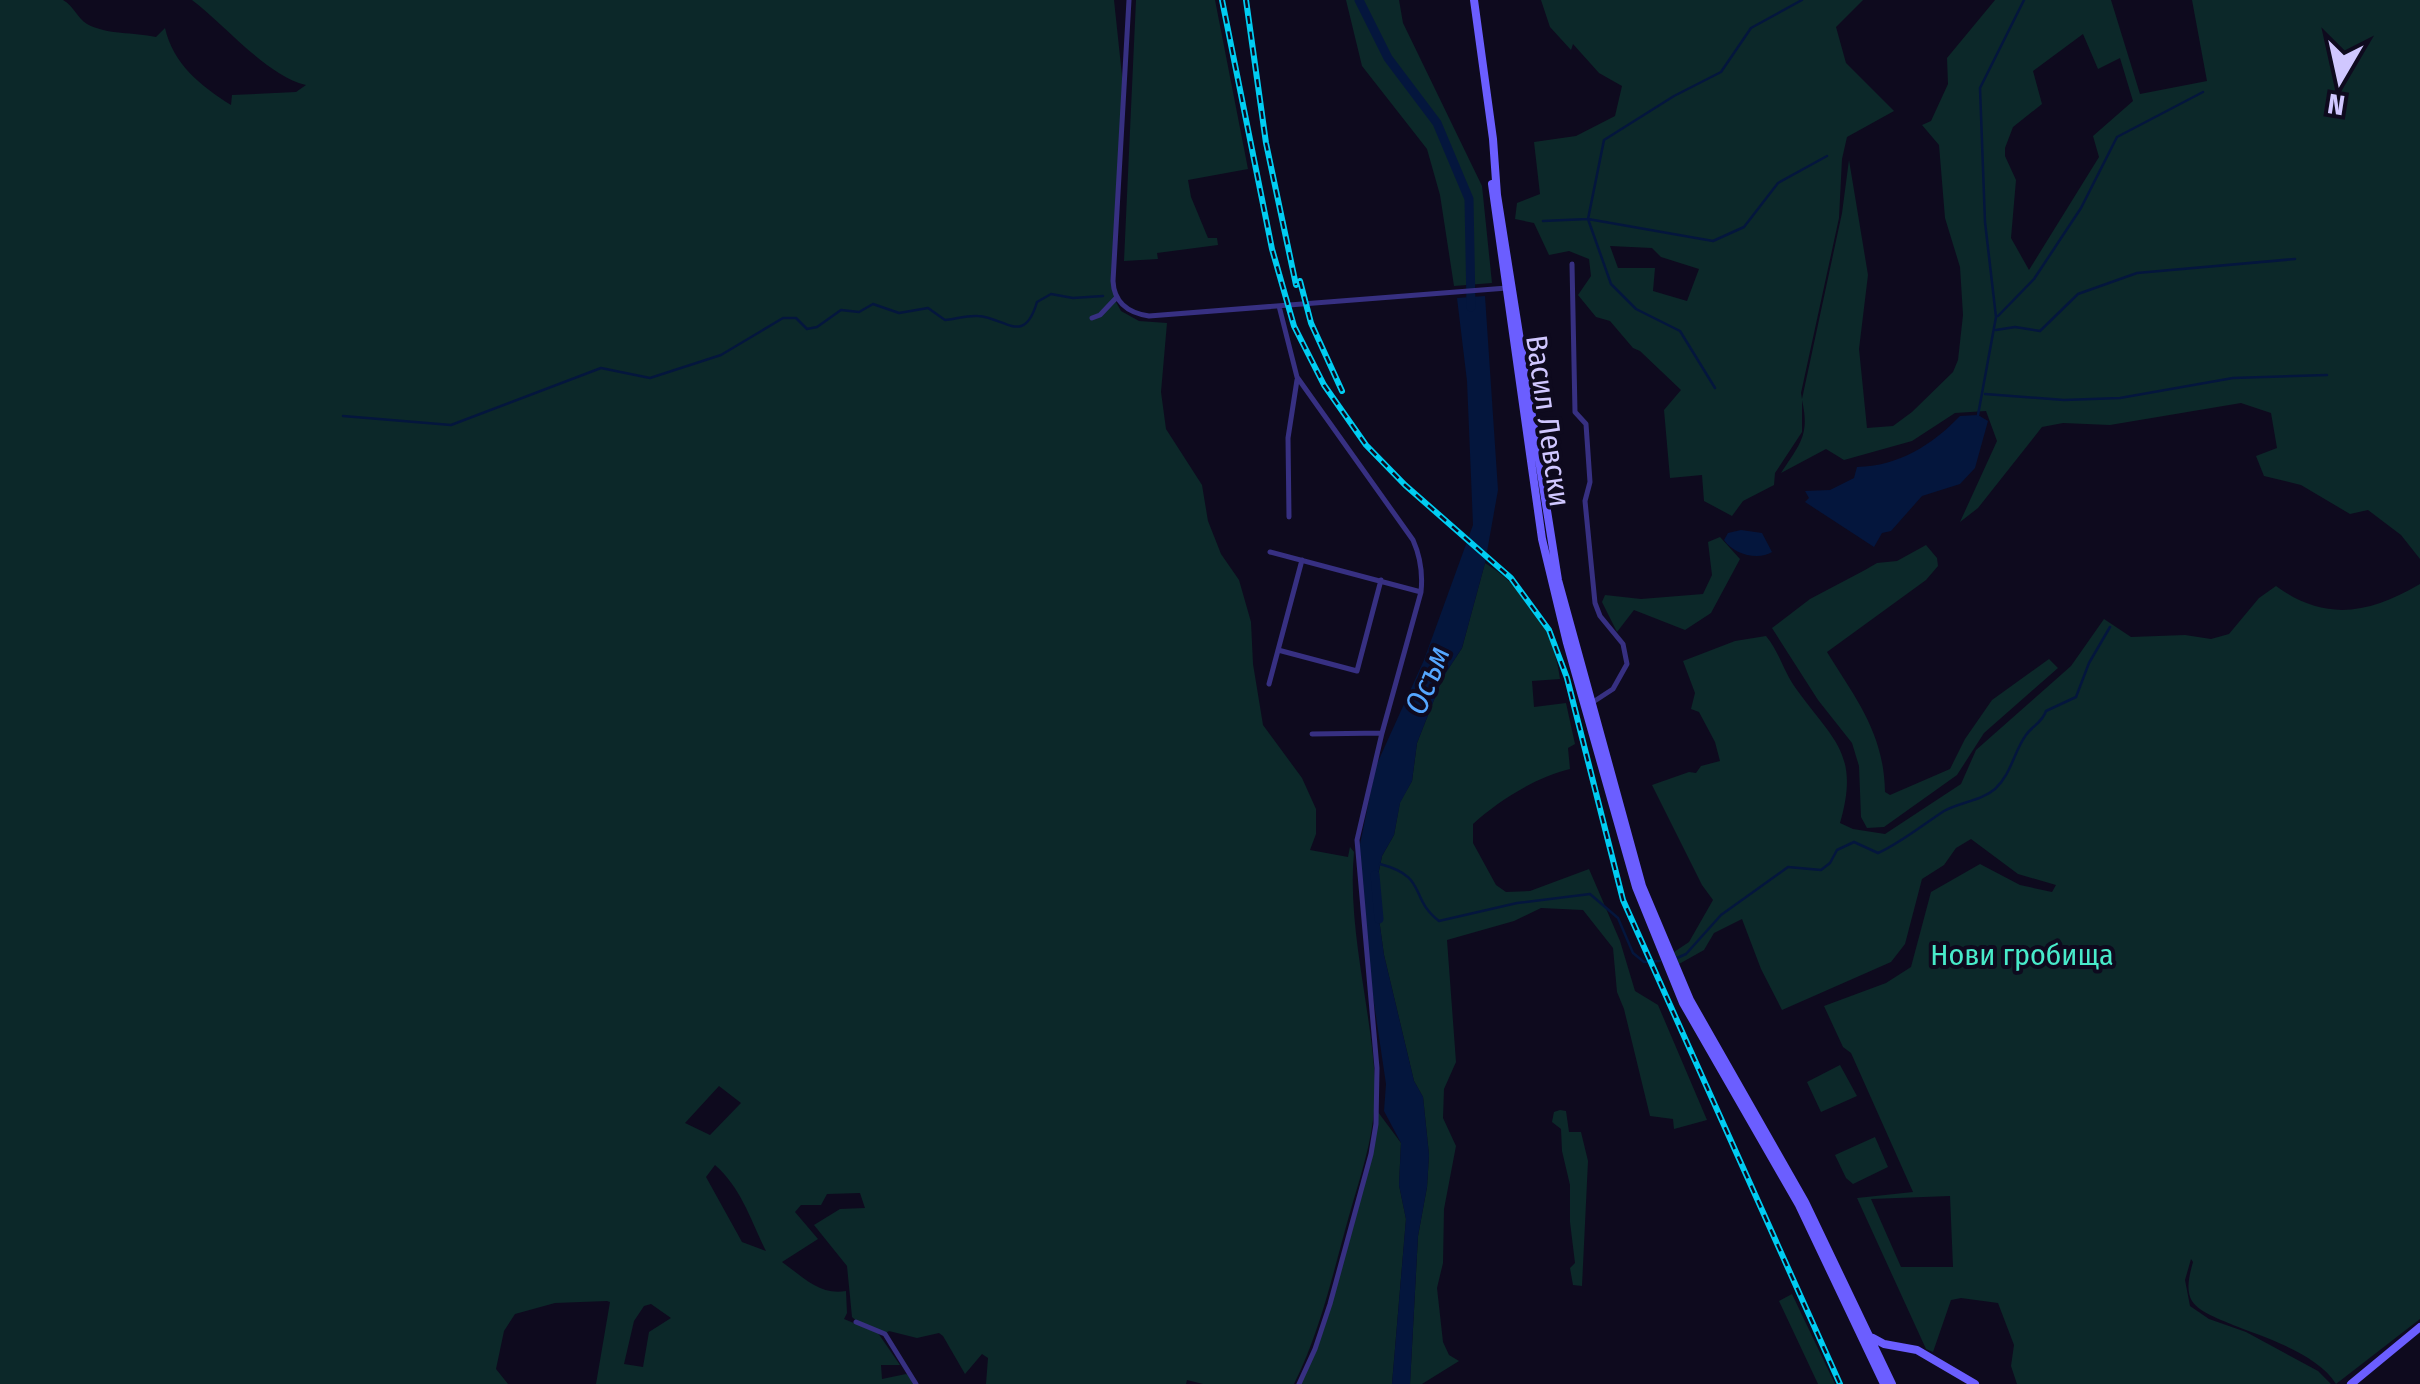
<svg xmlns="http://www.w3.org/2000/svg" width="2420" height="1384" viewBox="0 0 2420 1384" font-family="'Fira Sans Condensed',sans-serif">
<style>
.green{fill:#0c2829;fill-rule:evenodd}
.water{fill:#04163d}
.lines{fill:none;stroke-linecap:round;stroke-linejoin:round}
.stream{stroke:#04163d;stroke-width:2.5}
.river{stroke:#04163d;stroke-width:9}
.street{stroke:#373082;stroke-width:5}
.secondary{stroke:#6b5eff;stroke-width:8}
.rail-casing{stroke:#00cdf2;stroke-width:6}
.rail{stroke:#0e0a1e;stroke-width:2.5;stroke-dasharray:8;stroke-linecap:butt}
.labels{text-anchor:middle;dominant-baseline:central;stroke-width:8;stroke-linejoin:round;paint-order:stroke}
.street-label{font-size:30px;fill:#d0c7ff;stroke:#0e0a1e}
.park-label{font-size:30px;fill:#48ebca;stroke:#0e0a1e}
.water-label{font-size:32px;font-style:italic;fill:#55a7ff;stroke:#0e0a1e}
</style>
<rect width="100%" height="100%" fill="#0e0a1e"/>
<path class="green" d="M0 0H63C74 6 77 18 87 24 107 35 134 32 156 37L165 28C173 64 201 86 231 105L232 95 296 92 306 85C267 76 225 25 192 0H1114L1123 85 1113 266 1115 300 1121 311 1139 321 1167 323 1161 392 1166 429 1202 485 1208 521 1221 554 1239 580 1251 622 1253 664 1263 725 1302 778 1316 809V834L1310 850 1348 857 1350 847 1354 852C1347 927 1371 1007 1375 1081 1377 1122 1365 1163 1353 1202 1335 1263 1323 1326 1294 1384H1203L1187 1380 1186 1384H986L988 1358 982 1354 965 1374 943 1336 939 1333 917 1338 889 1331 884 1334 862 1326 852 1317 847 1266 814 1225 840 1209 865 1208 860 1193 827 1194 821 1205H801L795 1212 818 1239 782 1262C802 1276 820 1296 846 1291L847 1313 844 1319 878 1333 900 1365H881L882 1379 906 1374 911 1376 913 1384H596L610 1302 607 1301 555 1303 515 1314 504 1331 496 1369 508 1384H0ZM719 1086 741 1103 710 1135 685 1123ZM715 1165C742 1189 750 1219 766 1251L742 1242 706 1177ZM651 1304 671 1318 649 1332 643 1367 624 1364 634 1321 644 1306Z
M1136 0H1215L1248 169 1188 180 1191 197 1208 238H1217L1218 245 1157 253 1158 259 1124 261Z
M1346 0H1399L1403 23 1482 186 1492 283 1454 286 1440 195 1427 149 1362 66Z
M1541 0H1863L1836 27 1846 63 1894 111 1847 137 1842 159 1839 218 1801 393 1802 399 1842 213 1849 160 1868 275 1859 349 1867 428 1893 426 1912 412 1953 372 1958 360 1963 315 1960 267 1945 218 1939 145 1922 125 1931 121 1948 84 1947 58 1995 0H2111L2140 94 2207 81 2192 0H2420V559L2401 535 2368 510 2350 514 2301 485 2264 476 2256 456 2277 448 2271 413 2241 403 2110 425 2063 423 2042 427 1978 508 1960 522 1997 441 1986 411 1955 413 1912 441 1844 460 1826 449 1781 473C1800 444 1810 435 1802 400V432L1775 473 1774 485 1743 501 1732 516 1704 501 1702 475 1670 478 1664 410 1681 390 1640 351 1633 348 1610 321 1596 317 1578 295 1591 276 1589 259 1569 251 1549 255 1534 223 1515 219 1517 203 1540 194 1534 142 1576 136 1615 116 1622 86 1599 73 1573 44 1571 50 1550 27ZM2083 34 2098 69 2120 58 2133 101 2093 136 2099 157 2029 270 2011 238 2016 180 2005 156V148L2013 127 2042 104 2033 71ZM1610 246 1652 248 1661 257 1699 269 1687 301 1653 291 1655 268H1618Z
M1720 537 1740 559 1711 613 1685 630 1634 610 1617 632 1602 602 1605 595 1641 599 1703 594 1712 575 1708 542Z
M1926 545 1937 558 1938 566 1926 580 1827 652C1856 699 1884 733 1885 792L1890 795 1950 769 1965 739 1992 700 2049 659 2058 668 1984 733 1957 775 1884 827 1867 828 1861 817 1859 766 1852 743 1818 700 1772 628 1810 599 1865 570 1877 563 1897 561Z
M1485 563C1525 587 1555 633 1560 679L1532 681 1534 707 1566 703 1575 744 1568 748 1570 769C1536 777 1498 801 1473 824V843L1496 885 1506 892 1530 891 1589 869 1620 941 1635 991 1658 1005 1707 1120 1674 1129 1673 1119 1650 1116 1624 1009 1617 992 1613 948 1583 910 1541 908 1514 921 1447 940 1456 1062 1444 1089 1443 1118 1456 1146 1444 1209 1443 1263 1437 1288 1443 1342 1449 1355 1459 1361 1422 1384H1410L1418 1236 1427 1187 1429 1155 1423 1097 1414 1081 1384 955 1375 890 1382 856 1394 835 1400 802 1412 781 1417 743 1443 677 1462 648Z
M2420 584V1319L2336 1384C2318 1354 2264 1337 2233 1325 2220 1319 2200 1313 2192 1301 2185 1290 2190 1273 2193 1262L2191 1259 2185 1280 2190 1306 2209 1319 2246 1332 2318 1371 2331 1384H2017L2011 1366 2014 1345 1998 1303 1961 1298 1951 1300 1933 1352 1926 1349 1857 1198 1913 1192 1851 1053 1843 1047 1824 1006 1886 983 1911 967 1931 892 1980 864 2020 885 2052 892 2056 885 2018 874 1971 839 1956 848 1944 865 1922 879 1905 944 1891 962 1782 1010 1761 969 1742 919 1714 933 1704 950 1679 964 1674 952 1689 942 1713 900 1702 885 1652 785 1689 772 1696 773 1701 766 1720 761 1715 742 1699 712 1691 709 1695 693 1683 661 1735 641 1766 636C1780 653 1784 673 1797 690 1834 741 1860 754 1840 823L1853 829 1885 834 1961 784 1976 750 2071 666 2104 619 2131 637 2185 635 2211 639 2229 634 2259 598 2276 586C2325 622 2369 614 2420 584ZM1950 1196 1953 1267H1901L1871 1199Z
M1840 1065 1857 1096 1821 1112 1807 1082Z
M1560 1110 1566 1111 1569 1132H1581L1588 1161 1582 1286 1573 1285 1570 1268 1575 1263 1570 1222V1185L1562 1151 1561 1129 1552 1122 1554 1112Z
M1378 1112 1401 1143 1399 1185 1406 1219 1392 1384H1299L1316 1348 1373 1149Z
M1875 1137 1888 1167 1853 1184 1846 1178 1835 1155Z
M1792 1294 1835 1384H1818L1779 1301Z"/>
<path class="water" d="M1485 296 1498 490 1485 563 1462 648 1443 677 1417 743 1412 781 1400 803 1394 835 1382 856 1375 890 1384 955 1414 1081 1423 1097 1429 1155 1427 1187 1418 1236 1410 1384H1392L1406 1219 1399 1185 1401 1143 1384 1111 1386 1084 1372 990 1359 849 1376 766 1424 660 1473 525 1467 381 1457 298Z
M1978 415 1988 421 1975 468 1960 484 1922 496 1891 531 1882 533 1874 547 1805 502 1809 498 1805 491 1830 490 1854 478 1857 467C1899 466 1932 445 1960 416Z
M1741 530 1762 533 1772 552C1758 561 1733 554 1724 540L1728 533Z"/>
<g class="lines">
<path class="stream" d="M1543 221 1588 219 1604 140 1674 96 1721 72 1751 28 1802 0
M1998 316 2034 279 2081 208 2117 137 2203 92
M1996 330 2015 327 2040 331 2078 294 2137 273 2295 259
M1715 388 1680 331 1636 309 1611 284 1588 219 1713 241 1744 227 1778 183 1827 156
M1985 394 2064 400 2120 398 2233 378 2327 375
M1978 415 1996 317 1985 222 1980 88 2024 0
M343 416 451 425 601 368 650 378 721 355 783 318H796L807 329 817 327 841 310 859 312 873 304 899 313 928 308 945 320C955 319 968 315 978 316 1006 318 1024 346 1037 302L1051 294 1073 298 1103 296
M1380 864C1429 877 1408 897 1439 921L1517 903 1590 894 1618 918 1633 953 1644 962 1660 961
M1677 958 1686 954 1721 915 1788 867 1821 870 1830 863 1837 850 1854 842 1878 853C1899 844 1924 824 1944 811 1960 802 1981 801 1995 789 2012 773 2014 751 2026 735 2033 725 2042 723 2046 711L2076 697 2089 663 2110 627"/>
<path class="river" d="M1359 0 1388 58 1437 123 1469 199 1471 307
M1375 875 1379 919"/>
<path class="street" d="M1129 0 1113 281C1114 303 1129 313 1149 316L1507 288
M1572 264 1575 412 1586 424 1590 482 1585 501 1595 603 1600 616 1623 644 1627 664 1613 689 1590 704
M1279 306 1297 377 1413 540C1421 558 1423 573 1421 592L1382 733 1357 840 1377 1068 1376 1124 1371 1154 1330 1304 1315 1349 1299 1384
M1092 318 1100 315 1117 297
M1289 517 1288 438 1297 380
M1270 552 1421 592
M1278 650 1357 671 1381 580
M1269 684 1302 560
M1312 734 1382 733
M856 1322 885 1334 916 1384"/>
<path class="secondary" d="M1474 0 1493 139 1497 195 1558 580 1642 886 1690 1000 1805 1202 1892 1384
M1492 184 1542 539 1567 643 1636 887 1683 1003 1799 1205 1884 1384
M1873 1338 1884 1344 1917 1350 1975 1384
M2351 1384 2420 1327"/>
<g class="rail-casing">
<path id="rail" d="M1222 0 1272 249 1294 326 1324 385 1366 445 1405 485 1511 578 1549 630 1567 678 1623 900 1840 1384
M1246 0 1266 143 1296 285
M1300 281 1311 323 1342 391"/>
</g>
<use href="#rail" class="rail"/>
</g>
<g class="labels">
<g class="street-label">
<text transform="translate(1548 421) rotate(82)">Васил Левски</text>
</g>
<g class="park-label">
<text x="2022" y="955">Нови гробища</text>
</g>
<g class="water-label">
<text transform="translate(1427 680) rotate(-68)">Осъм</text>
</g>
</g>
<g transform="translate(2340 80) rotate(189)" stroke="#0e0a1e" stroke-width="8" paint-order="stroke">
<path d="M0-8L18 38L0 25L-18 38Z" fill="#d0c7ff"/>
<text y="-15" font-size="28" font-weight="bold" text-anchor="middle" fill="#d0c7ff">N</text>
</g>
</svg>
